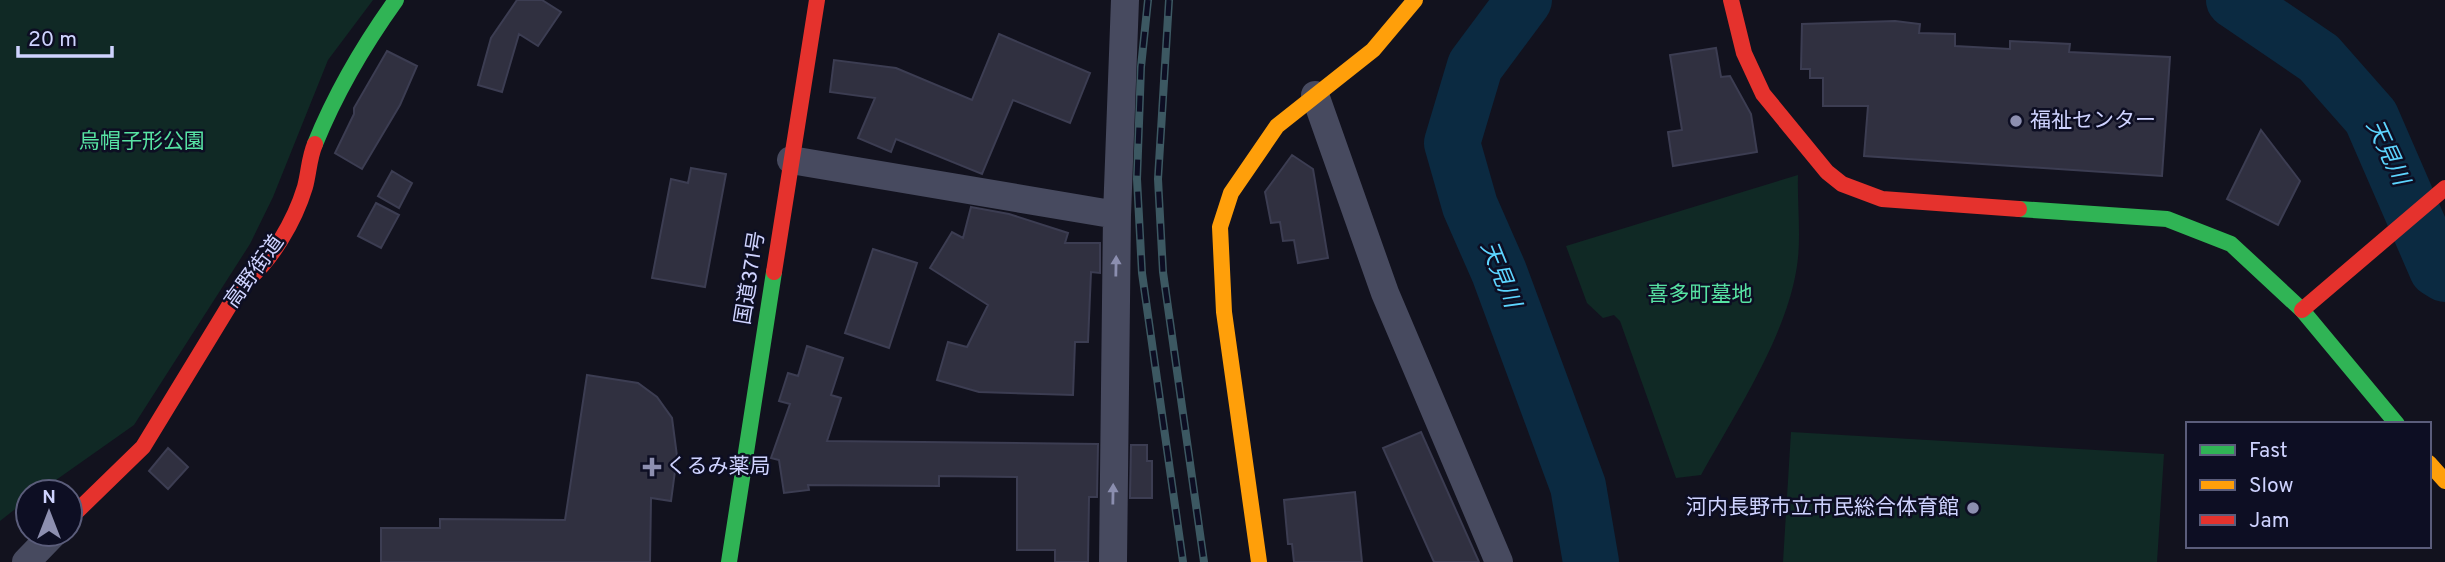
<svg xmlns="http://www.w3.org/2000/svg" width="2445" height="562" viewBox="0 0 2445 562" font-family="Overpass,'Noto Sans JP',sans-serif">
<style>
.green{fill:#102925}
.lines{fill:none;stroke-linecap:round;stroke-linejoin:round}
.river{stroke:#0b2a41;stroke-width:56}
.building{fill:#303040;stroke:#3c3d52;stroke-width:2}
.street{stroke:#474a5f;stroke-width:28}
.fast{stroke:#30b455;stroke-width:16}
.slow{stroke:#ff9f0a;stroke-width:16}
.jam{stroke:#e5322d;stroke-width:16}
.rail-casing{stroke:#3c5862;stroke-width:8}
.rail{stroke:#0d0e23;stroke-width:5;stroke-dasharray:16;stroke-linecap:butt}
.oneway{fill:#8b8eaf}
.poi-dot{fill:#8d8fb0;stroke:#0d0e23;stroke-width:2.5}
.labels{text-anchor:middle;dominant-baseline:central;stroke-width:5;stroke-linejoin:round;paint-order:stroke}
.poi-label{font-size:21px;fill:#cfd3ff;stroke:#0d0e23;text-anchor:start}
.park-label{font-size:21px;fill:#57e3a3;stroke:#0d0e23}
.street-label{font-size:21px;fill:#cfd3ff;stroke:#0d0e23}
.water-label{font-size:23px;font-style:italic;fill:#5dd5ff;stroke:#0d0e23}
</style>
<rect width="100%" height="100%" fill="#12121e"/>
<path class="green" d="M0 0H373L328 60 273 197 250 244 134 425 39 492H28V499L0 521Z
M1798 175C1797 206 1802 241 1796 272 1784 340 1735 414 1701 475L1676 478 1620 321 1614 315 1603 318 1587 303 1566 246Z
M1791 432 2164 454 2157 562H1783Z"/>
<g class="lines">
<path class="river" d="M1524 0 1475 66 1452 143 1470 206 1499 272 1578 486 1591 562
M2234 0 2319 58 2371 117 2437 269 2445 274"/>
</g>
<path class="building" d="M517 0H542L561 12 538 46 519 34 502 92 478 85 491 38Z
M1895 21 1920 24 1919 33 1955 34V46L2010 49V41L2070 44 2069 52 2170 57 2162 176 1864 156 1868 106H1823V78H1810V69H1801L1802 24Z
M999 34 1090 73 1070 123 1013 100 982 174 896 139 891 152 858 138 875 98 830 92 834 60 896 68 972 100Z
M1716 48 1721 77 1730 76 1751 114 1757 152 1673 166 1668 132 1682 130 1670 55Z
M387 51 417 66 400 105 362 169 335 153 354 114V108Z
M2261 130 2300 181 2278 225 2227 199Z
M1292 155 1313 169 1328 258 1298 263 1294 240 1283 241 1280 222 1271 223 1265 192Z
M691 168 726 174 705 287 652 278 671 179 688 183Z
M392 171 412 183 399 208 378 196Z
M376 203 399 215 381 248 358 236Z
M971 207 1009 214 1068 233 1065 243H1100V273L1091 272 1088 342H1075L1073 395 979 392 937 380 948 342 967 347 988 305 930 268 952 232 963 238Z
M873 249 917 263 889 348 845 333Z
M807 346 843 358 831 395 841 398 827 441 1098 444 1097 497H1089L1088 562H1055V550H1017V477L939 476V486L808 485 809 490 784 493 779 460 771 458 790 404 779 401 788 373 798 376Z
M587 375 638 383 657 397 672 418 677 456 671 501 651 498 650 562H381V528H440V519L565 520Z
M1421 432 1479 562H1434L1383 448Z
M1131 445H1147V461H1152V498H1130Z
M168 448 188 467 168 489 149 471Z
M1355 492 1362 562H1294L1292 544H1288L1284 500Z"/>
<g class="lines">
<path class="street" d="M1315 95 1385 293 1499 562
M791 160 1117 215
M26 562 53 534
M1113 562 1117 215 1125 0"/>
<path class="fast" d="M315 144C336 92 363 46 396 0
M2019 209 2167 219 2231 244 2302 310 2397 424
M729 562 774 272"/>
<path class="slow" d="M2429 463 2445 481
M1259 562 1224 312 1220 227 1231 193 1277 126 1373 50 1415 0"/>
<path class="jam" d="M1731 0 1744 53 1763 94 1827 172 1842 184 1882 199 2019 209
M774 272 817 0
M2302 310 2445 188
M70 518 143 447 243 283C271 263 295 220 305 187 309 172 309 158 315 144"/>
<g class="rail-casing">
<path id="rail" d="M1148 0 1141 67 1137 179 1142 273 1183 562
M1169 0 1158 179 1163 272 1204 562"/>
</g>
<use href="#rail" class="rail"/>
</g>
<defs><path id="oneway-solid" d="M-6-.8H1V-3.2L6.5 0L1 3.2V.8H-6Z" transform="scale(1.75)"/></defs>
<g class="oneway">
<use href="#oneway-solid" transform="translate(1116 266) rotate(-89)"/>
<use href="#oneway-solid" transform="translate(1113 494) rotate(-89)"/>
</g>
<g class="poi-dot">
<circle cx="2016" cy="121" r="7"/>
<path d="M648.5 456.5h7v7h7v7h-7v7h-7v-7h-7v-7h7z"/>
<circle cx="1973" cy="508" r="7"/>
</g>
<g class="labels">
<g class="poi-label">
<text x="2030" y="121">福祉センター</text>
<text x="666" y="467">くるみ薬局</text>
<text x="1959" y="508" text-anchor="end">河内長野市立市民総合体育館</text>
</g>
<g class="park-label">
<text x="142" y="142">烏帽子形公園</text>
<text x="1700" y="295">喜多町墓地</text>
</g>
<g class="street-label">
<text transform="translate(255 272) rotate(-54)">高野街道</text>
<text transform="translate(751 278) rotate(-81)">国道371号</text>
</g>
<g class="water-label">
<text transform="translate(2386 153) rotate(65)">天見川</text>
<text transform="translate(1499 275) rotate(68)">天見川</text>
</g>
</g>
<rect x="2186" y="422" width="245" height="126" fill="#0d0e23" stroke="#5b5d7b" stroke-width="2"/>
<rect x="2200" y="445" width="35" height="10" fill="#30b455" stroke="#5b5d7b" stroke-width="2"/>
<text x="2249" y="457" font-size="21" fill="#cfd3ff">Fast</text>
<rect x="2200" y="480" width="35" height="10" fill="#ff9f0a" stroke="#5b5d7b" stroke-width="2"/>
<text x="2249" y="492" font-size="21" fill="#cfd3ff">Slow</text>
<rect x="2200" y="515" width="35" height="10" fill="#e5322d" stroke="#5b5d7b" stroke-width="2"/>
<text x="2249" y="527" font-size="21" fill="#cfd3ff">Jam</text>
<g transform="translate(49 513)"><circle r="33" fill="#0d0e23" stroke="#5b5d7b" stroke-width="2"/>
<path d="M0-5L12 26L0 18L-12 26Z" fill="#8d8fb0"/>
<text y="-10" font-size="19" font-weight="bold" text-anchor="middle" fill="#cfd3ff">N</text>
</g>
<path d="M18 46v10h94v-10" fill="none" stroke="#cfd3ff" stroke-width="3.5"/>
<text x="28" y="46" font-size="21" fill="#cfd3ff" stroke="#0d0e23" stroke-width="5" paint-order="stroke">20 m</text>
</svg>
